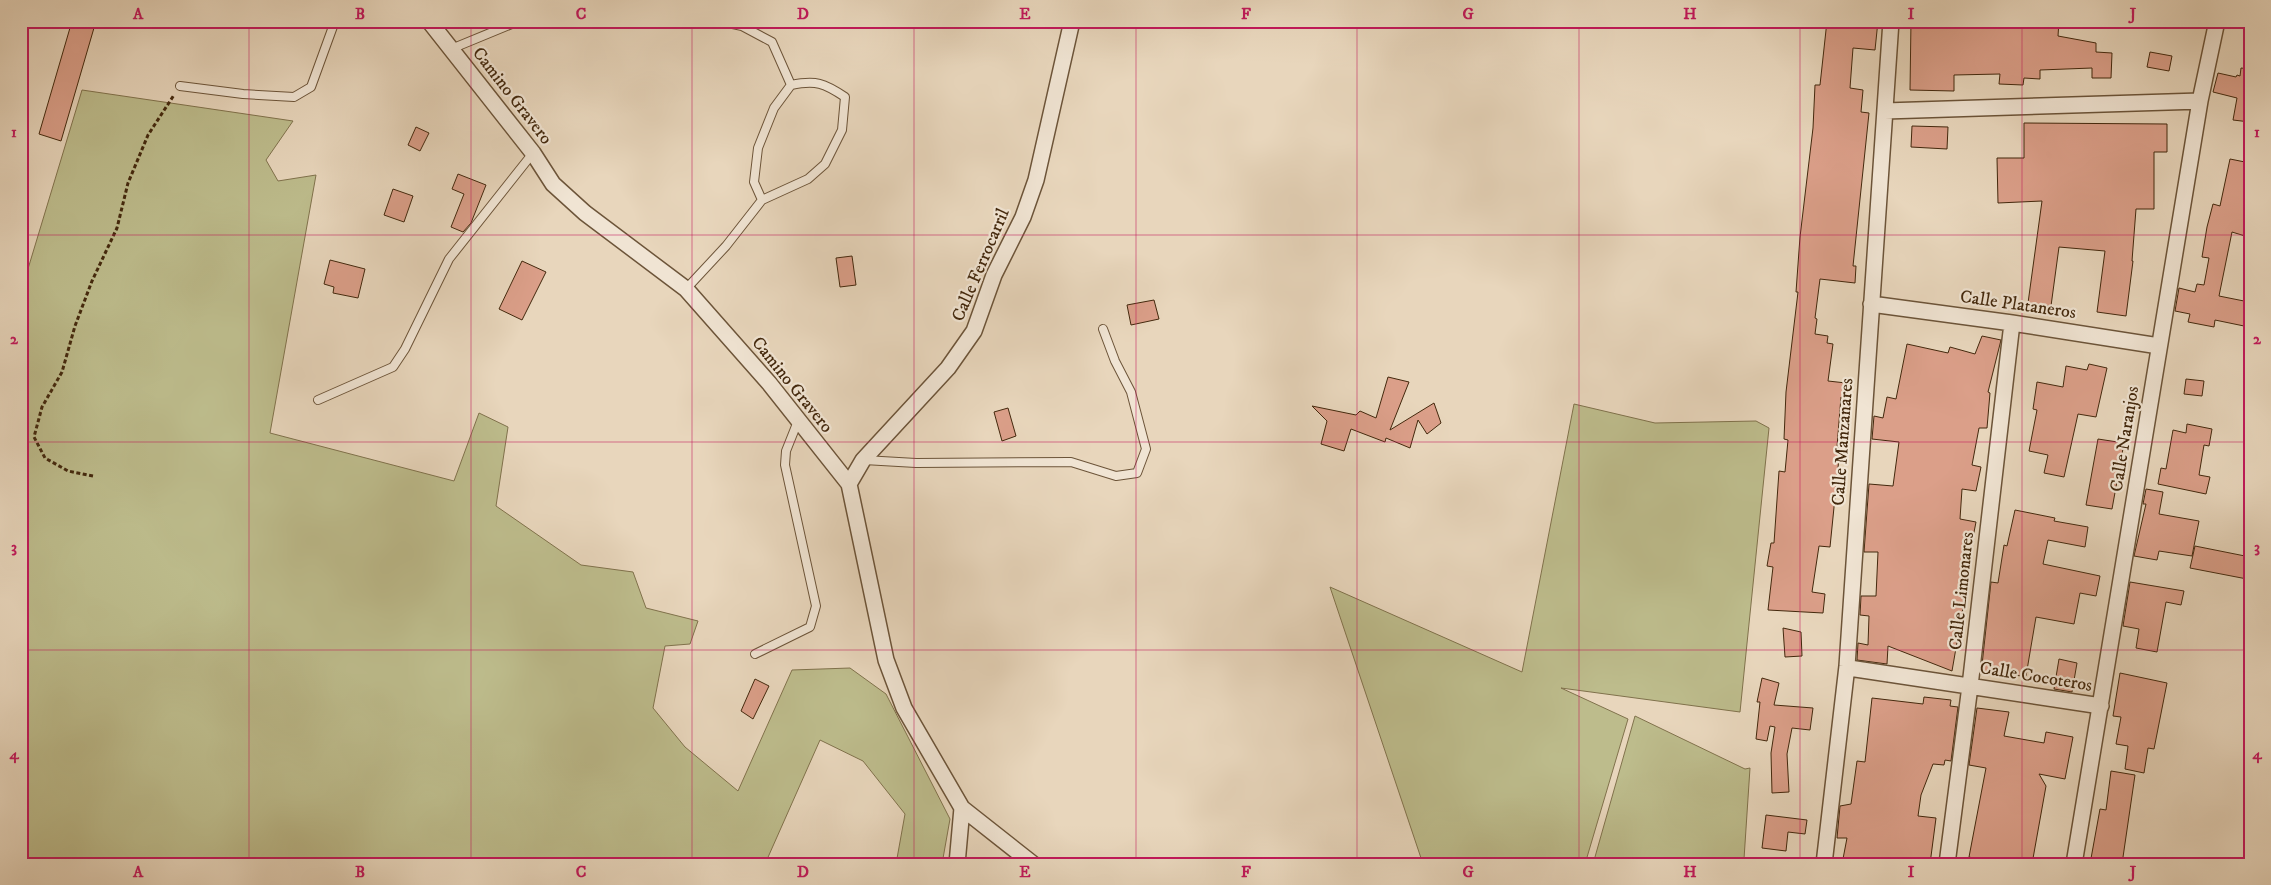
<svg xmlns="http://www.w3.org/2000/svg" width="2271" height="885" viewBox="0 0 2271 885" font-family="'IM FELL DW Pica',serif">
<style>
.green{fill:#bdbc8c;stroke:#80724c}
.building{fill:#db9f89;stroke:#43280d}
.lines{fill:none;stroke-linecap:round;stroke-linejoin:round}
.lane-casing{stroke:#6c5439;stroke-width:10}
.street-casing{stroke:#6c5439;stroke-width:18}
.path{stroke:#43280d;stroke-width:3;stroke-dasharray:4 2.5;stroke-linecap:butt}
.lane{stroke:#f0e4d3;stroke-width:8}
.street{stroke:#f0e4d3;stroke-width:15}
.grid{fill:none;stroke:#c2185b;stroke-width:1;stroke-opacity:0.55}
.labels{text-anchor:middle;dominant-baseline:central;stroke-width:4.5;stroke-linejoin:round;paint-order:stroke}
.street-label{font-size:18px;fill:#43280d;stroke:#f0e4d3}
.neatline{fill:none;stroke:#c2185b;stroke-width:2}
.grid-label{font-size:16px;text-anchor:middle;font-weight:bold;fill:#c2185b}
</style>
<rect width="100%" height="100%" fill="#e8d6bc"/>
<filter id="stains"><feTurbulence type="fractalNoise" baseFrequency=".004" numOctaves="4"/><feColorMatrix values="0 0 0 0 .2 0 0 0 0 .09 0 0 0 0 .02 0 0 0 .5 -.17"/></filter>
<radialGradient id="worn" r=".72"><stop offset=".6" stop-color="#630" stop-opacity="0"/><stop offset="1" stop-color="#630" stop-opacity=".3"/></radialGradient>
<path class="green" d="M82 90 293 121 266 160 278 181 316 175 270 433 454 481 479 413 508 427 496 506 581 565 633 572 646 608 698 621 690 644 665 646 653 708 685 747 738 791 792 670 850 668 886 694 950 819 942 864H896L905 814 863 761 820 740 765 864H21V292Z
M1574 404 1655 423 1756 421 1769 428 1740 712 1561 688 1628 719 1585 864H1423L1330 587 1522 672Z
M1635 716 1745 769 1750 768 1744 859 1754 864H1593Z"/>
<path class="building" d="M72 21H96L61 141 39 134Z
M1827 21 1858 24V21H1878L1875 50 1853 48 1850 88 1863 90 1861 112 1869 113 1853 266H1856L1855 283 1820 279 1815 318 1817 319 1815 334 1828 336 1827 343 1833 344 1828 381 1846 383 1845 397H1841L1837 447 1840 448 1830 547 1819 546 1812 592 1825 594 1823 613 1768 610 1773 567 1767 566 1771 543H1774L1779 471 1785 472 1788 440 1784 439 1786 392 1798 292H1796L1800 237 1813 128 1815 85H1820Z
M1911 21H2059L2058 36 2096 43V52L2112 53 2111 78H2092V68L2040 70V79L2024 78 2023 85 1999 84 2000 74 1954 75V91L1910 90Z
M2150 52 2172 56 2169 71 2147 67Z
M2241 68 2250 69V122L2233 120 2237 98 2213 92 2218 73 2236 77 2237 75 2240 76Z
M2024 123 2167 124V152H2154V209H2136L2132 261H2133L2126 316 2097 312 2105 251 2059 247 2051 306 2028 303 2042 201 1998 203 1997 158H2024Z
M1912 126 1948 127 1947 149 1911 147Z
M416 127 429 133 420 151 408 145Z
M2230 159 2250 163V218L2245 236 2232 232 2219 296 2249 302 2244 326 2215 320 2214 327 2188 322 2190 314 2175 311 2179 288 2195 292 2197 284 2204 285 2209 258 2202 257 2207 227 2213 204 2220 206Z
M458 174 486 185 471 223 463 232 451 227 464 194 452 189Z
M393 189 413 196 404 222 384 215Z
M852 256 856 285 840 287 836 258Z
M330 260 365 269 358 298 333 293 334 287 324 284Z
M522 261 546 272 522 320 499 309Z
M1154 300 1159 319 1131 325 1127 305Z
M1982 336 2001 340 1988 392 1990 393 1987 428H1979L1972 465 1981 467 1976 491 1962 489 1960 519 1976 522 1966 573 1968 574V579L1952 671 1888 646 1887 664 1857 660 1858 643 1868 645 1869 616 1860 615 1861 596H1876L1878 552H1864L1869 484 1893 486 1899 442 1872 439 1874 416 1883 418 1887 397 1896 399 1907 344 1948 353 1950 347 1975 354Z
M2089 364 2107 368 2096 417 2078 414 2064 477 2044 473 2048 455 2029 451 2037 410 2033 409 2037 382 2063 387 2066 366 2087 370Z
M1388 377 1409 382 1390 430 1434 403 1441 423 1427 434 1418 420 1410 448 1386 438 1385 442 1351 429 1344 451 1321 444 1327 421 1312 406 1356 415 1360 411 1376 418Z
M2186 379 2204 381 2202 396 2184 394Z
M1008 408 1016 436 1002 441 994 412Z
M2187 424 2212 429 2209 446 2204 445 2199 475 2210 477 2206 494 2158 484 2161 468 2166 469 2173 430 2186 433Z
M2098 439 2124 443 2112 509 2086 505Z
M2146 489 2163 492 2159 514 2199 521 2192 556 2159 551 2157 560 2134 556 2146 504H2143Z
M2015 510 2055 518 2054 521 2088 527 2085 547 2048 540 2043 564 2100 576 2096 596 2080 593 2074 624 2036 617 2026 676 1981 674 1991 582 1998 583 2004 545 2007 546Z
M2195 546 2250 557 2247 579 2190 568Z
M2130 582 2184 591 2181 605 2166 602 2157 652 2136 648 2139 629 2123 626Z
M1783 628 1801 632 1802 656 1785 657Z
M2059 659 2077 663 2072 692 2054 689Z
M2120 673 2167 683 2154 749 2148 748 2144 773 2125 769 2128 746 2116 744 2121 717 2113 716Z
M1762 678 1779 683 1774 705 1813 708 1810 730 1792 728 1787 754 1789 792 1772 793 1771 753 1775 727 1770 726 1767 741 1756 739 1760 702H1757Z
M755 679 769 686 753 719 741 711Z
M1924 697 1951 700 1950 706 1958 707 1951 761 1945 760 1944 765 1933 764 1921 795 1918 816 1936 818 1930 864H1842L1847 838H1837L1840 806 1851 804 1857 761 1865 762 1872 698 1923 704Z
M1977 708 2009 712 2004 736 2044 743 2046 732 2073 737 2065 779 2039 774 2046 786 2032 864H1996L1969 857 1986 768 1969 765Z
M2111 771 2135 775 2122 864H2090L2100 809 2106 810Z
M1766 815 1807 820 1805 834 1788 832 1786 851 1762 848Z"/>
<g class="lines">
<g class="lane-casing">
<path id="lane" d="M451 49 519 21
M180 86 243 94 294 97 311 87 335 21
M762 200 808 179 825 164 842 130 845 97C824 83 816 80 791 85
M686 289 726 246 762 200 754 182 758 148 774 108 791 85 772 42 742 26 719 21
M318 400 393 367 405 349 449 259 533 153
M864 460 916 463 1071 462 1116 476 1137 473 1146 449 1131 392 1115 361 1103 329
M755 654 810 627 816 606 785 465 786 451 798 421"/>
</g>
<g class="street-casing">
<path id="street" d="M429 21 533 153 553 184 585 213 686 289 769 383 849 484 886 660 904 708 962 808 957 864
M1885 111 2200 101
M1871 304 2012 323 2159 346
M849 484 863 460 948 368 974 331 994 275 1023 217 1036 180 1072 21
M1847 666 1849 668 2101 706
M962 808 1033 864
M1824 864 1847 666 1891 21
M1947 864 1970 686 2012 323
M2074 864 2200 101 2217 21"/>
</g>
<path class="path" d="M296 21 321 22
M93 476 68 471 45 458 34 437 42 407 62 372 75 326 92 281 117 228 128 183 148 135 174 95"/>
<use href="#lane" class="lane"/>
<use href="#street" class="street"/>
</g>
<path class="grid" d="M249 21V864M471 21V864M692 21V864M914 21V864M1136 21V864M1357 21V864M1579 21V864M1800 21V864M2022 21V864M21 235H2250M21 442H2250M21 650H2250"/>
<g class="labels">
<g class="street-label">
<text transform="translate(512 96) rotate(52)">Camino Gravero</text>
<text transform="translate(981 265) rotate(-67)">Calle Ferrocarril</text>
<text transform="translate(2018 305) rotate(8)">Calle Plataneros</text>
<text transform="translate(792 385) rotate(51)">Camino Gravero</text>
<text transform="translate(2125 439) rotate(-81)">Calle Naranjos</text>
<text transform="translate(1843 442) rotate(-86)">Calle Manzanares</text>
<text transform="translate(1962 591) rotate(-84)">Calle Limonares</text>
<text transform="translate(2036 677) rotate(9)">Calle Cocoteros</text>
</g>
</g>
<rect width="2271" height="885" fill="none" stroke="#e8d6bc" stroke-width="55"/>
<rect x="28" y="28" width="2216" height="830" class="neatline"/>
<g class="grid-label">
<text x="138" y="19">A</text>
<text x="360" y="19">B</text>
<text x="581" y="19">C</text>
<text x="803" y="19">D</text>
<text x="1025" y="19">E</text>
<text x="1246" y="19">F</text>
<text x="1468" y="19">G</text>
<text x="1690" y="19">H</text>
<text x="1911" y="19">I</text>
<text x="2133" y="19">J</text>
<text x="14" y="137">1</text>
<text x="2257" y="137">1</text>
<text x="14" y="344">2</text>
<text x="2257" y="344">2</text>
<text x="14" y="552">3</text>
<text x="2257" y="552">3</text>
<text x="14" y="759">4</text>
<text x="2257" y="759">4</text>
<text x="138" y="877">A</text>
<text x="360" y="877">B</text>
<text x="581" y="877">C</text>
<text x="803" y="877">D</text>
<text x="1025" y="877">E</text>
<text x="1246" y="877">F</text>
<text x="1468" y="877">G</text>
<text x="1690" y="877">H</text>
<text x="1911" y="877">I</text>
<text x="2133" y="877">J</text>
</g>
<rect width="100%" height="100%" filter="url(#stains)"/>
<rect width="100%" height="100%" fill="url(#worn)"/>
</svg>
